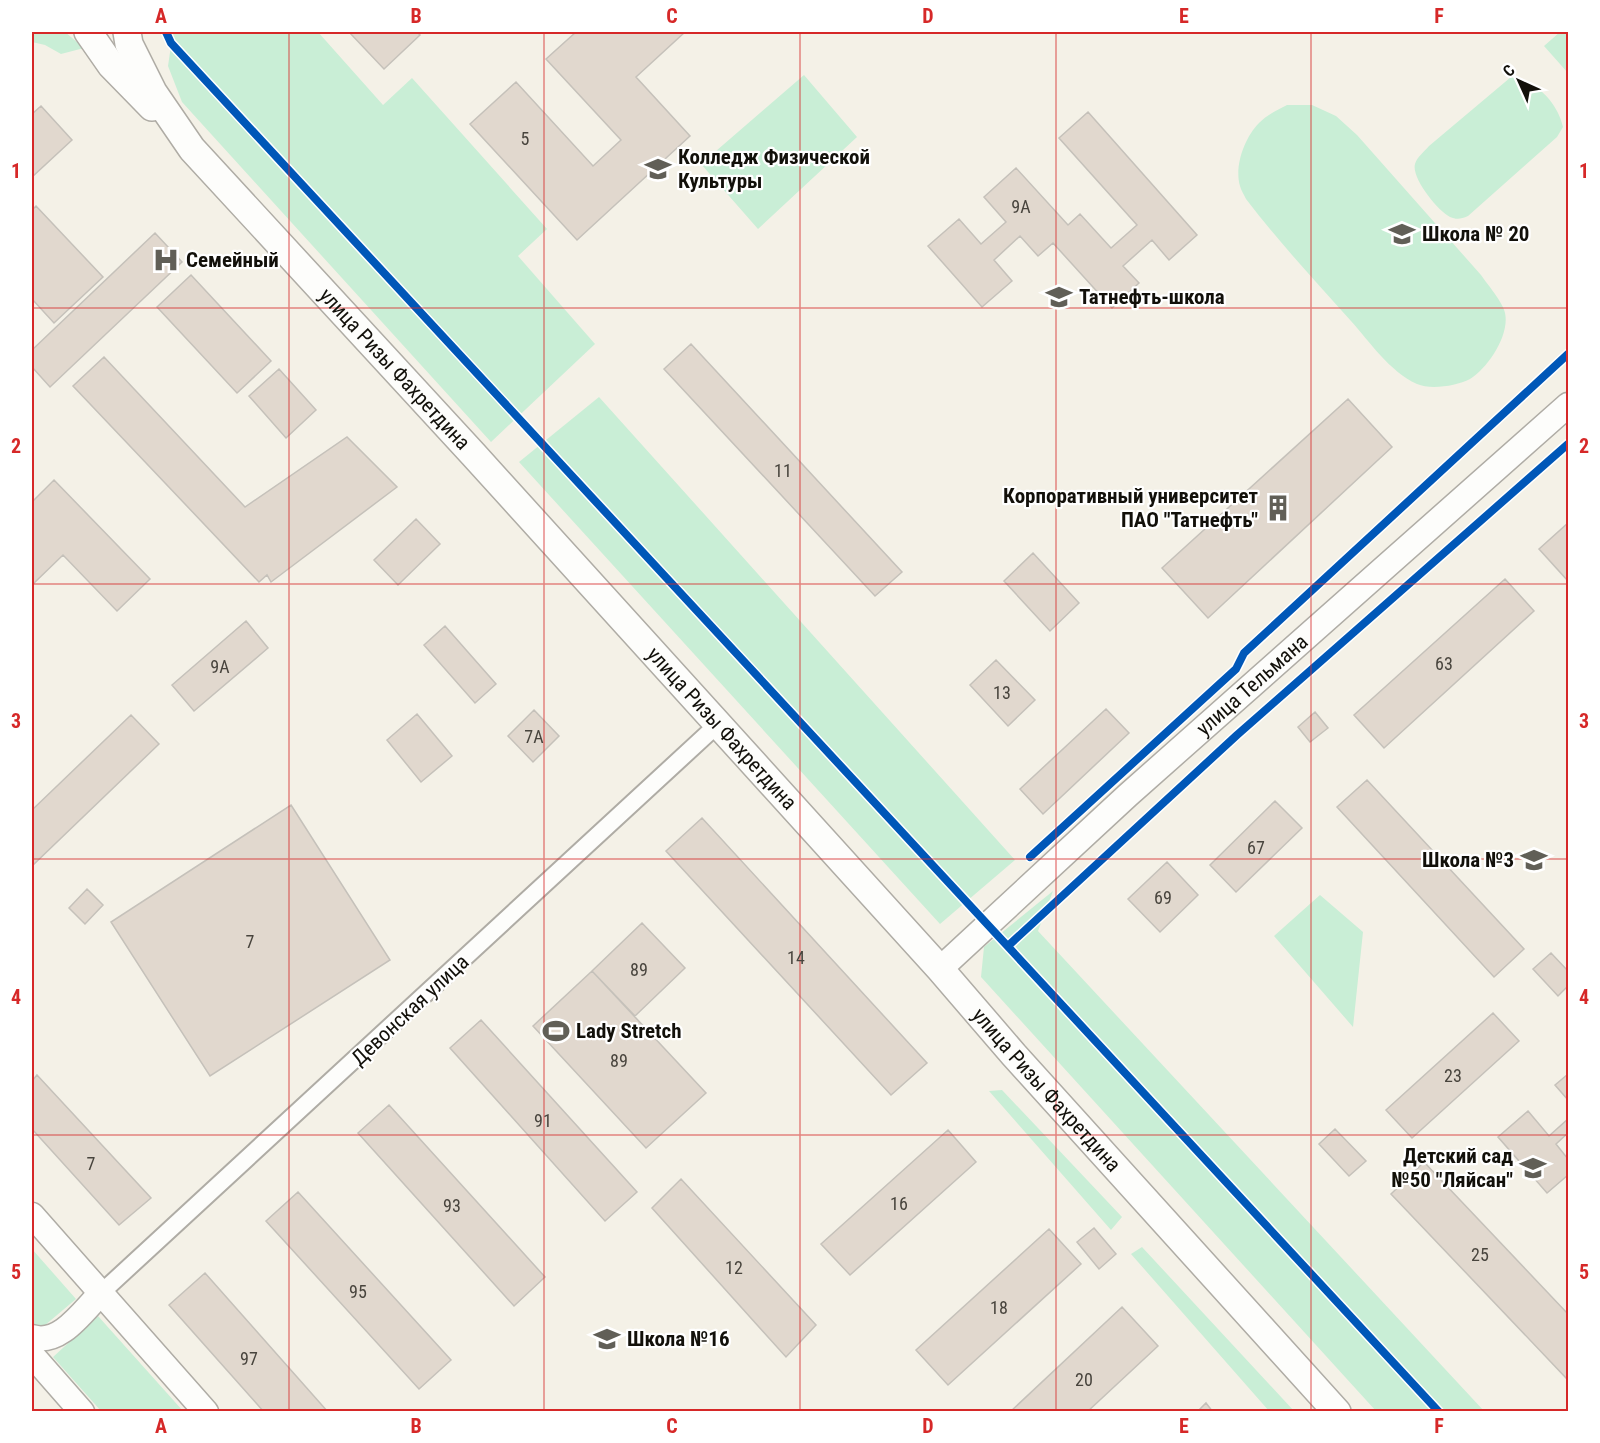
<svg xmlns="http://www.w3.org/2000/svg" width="1600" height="1443" viewBox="0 0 1600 1443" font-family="'Roboto Condensed',sans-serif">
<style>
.green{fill:#c9eed6}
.building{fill:#e1d8ce;stroke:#c5c1ba;stroke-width:1.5}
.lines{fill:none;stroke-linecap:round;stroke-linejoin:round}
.street-casing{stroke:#afaca5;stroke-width:20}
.secondary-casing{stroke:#afaca5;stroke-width:27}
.primary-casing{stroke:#afaca5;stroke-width:30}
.street{stroke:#fdfdfb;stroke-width:16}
.secondary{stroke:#fdfdfb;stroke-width:24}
.primary{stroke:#fdfdfb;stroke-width:27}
.cycleway-casing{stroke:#fff;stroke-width:11}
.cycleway{stroke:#0057b8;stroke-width:8}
.grid{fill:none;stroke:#d62828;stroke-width:1.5;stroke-opacity:0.55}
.labels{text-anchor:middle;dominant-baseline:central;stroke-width:4.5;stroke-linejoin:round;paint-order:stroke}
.number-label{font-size:18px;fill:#48443d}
.poi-label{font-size:21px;font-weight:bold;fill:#12100a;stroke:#fff;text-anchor:start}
.street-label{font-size:21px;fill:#12100a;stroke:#fff}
.neatline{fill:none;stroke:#d62828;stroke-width:2}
.grid-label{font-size:20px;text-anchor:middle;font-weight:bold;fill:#d62828}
</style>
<rect width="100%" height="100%" fill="#f4f1e7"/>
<path class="green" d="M32 32H65L84 48 61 54 45 45 32 42Z
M173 32H318L383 105 412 78 547 229 518 256 595 344 491 442 182 102 168 66Z
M1560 32H1565L1568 36V73L1544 46Z
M804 75 857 137 758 229 701 164Z
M1511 77C1536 80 1558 103 1563 127L1557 137 1468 216C1461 219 1457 220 1450 217 1438 211 1411 178 1415 164 1417 157 1424 152 1429 146Z
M1287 105H1312L1336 116 1357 135 1481 275C1487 284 1503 302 1505 313 1510 335 1488 368 1470 379 1456 386 1431 390 1417 384 1389 371 1370 342 1351 321 1315 281 1279 242 1246 199 1244 195 1241 190 1240 186 1234 166 1245 137 1259 123 1267 115 1277 110 1287 105Z
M599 397 1015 860 940 924 519 462Z
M1053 891 1038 931 1484 1411H1376L981 977 984 947Z
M1320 895 1363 932 1353 1027 1274 936Z
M1002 1090 1122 1217 1111 1230 989 1091Z
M1142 1247 1294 1411H1269L1131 1254Z
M32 1249 76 1299 44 1326 32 1327Z
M98 1316 183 1411H101L53 1357Z"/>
<path class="building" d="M349 32H417L420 35 384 69Z
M576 32H685L636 77 690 136 577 240 470 124 516 82 593 166 621 140 546 59Z
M41 106 72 140 32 177V114Z
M1088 112 1197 235 1169 260 1152 240 1123 266 1139 283 1112 308 1053 243 1038 256 1020 236 994 260 1012 281 982 307 928 246 959 219 981 244 1006 222 984 197 1016 168 1068 225 1080 214 1111 248 1137 225 1059 138Z
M36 206 103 277 54 323 32 299V210Z
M155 233 182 262 50 387 32 367V350Z
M191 275 271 361 237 393 157 307Z
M691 344 902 572 875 596 664 369Z
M104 357 245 507 347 437 397 487 271 582 267 575 259 582 73 386Z
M279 369 316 410 286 438 249 396Z
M1348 399 1392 447 1208 618 1162 568Z
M54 480 150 579 117 611 63 555 32 585V502Z
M416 519 440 544 398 585 374 560Z
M1568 523V581L1539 549Z
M1033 553 1079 603 1050 631 1004 581Z
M1505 579 1534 611 1384 748 1354 715Z
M246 621 268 648 194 711 172 685Z
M445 626 496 684 475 703 424 645Z
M996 660 1035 700 1008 726 970 685Z
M1106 709 1129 733 1043 814 1020 789Z
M534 710 559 736 533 762 508 736Z
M1315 712 1328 728 1310 742 1298 727Z
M417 714 452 756 421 782 387 740Z
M131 715 159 744 32 866V810Z
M1367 780 1524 949 1494 977 1337 807Z
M1275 801 1302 828 1236 892 1210 865Z
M291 805 390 960 210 1076 111 922Z
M702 818 927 1063 891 1095 666 851Z
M1167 862 1198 895 1160 932 1128 899Z
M87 889 103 905 85 924 69 908Z
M642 923 685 968 635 1016 592 971Z
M1551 953 1568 971V986L1558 996 1533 969Z
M592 971 706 1093 646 1148 533 1026Z
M1493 1013 1519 1041 1412 1138 1386 1110Z
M481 1020 637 1192 605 1221 450 1048Z
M1568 1074V1100L1555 1085Z
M37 1075 151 1198 119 1225 32 1129V1081Z
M389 1105 545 1277 514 1306 358 1133Z
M1528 1111 1549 1136 1568 1119V1133L1556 1144 1568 1159V1175L1547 1193 1498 1137Z
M1335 1129 1366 1161 1349 1176 1319 1144Z
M948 1130 976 1162 850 1275 821 1244Z
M1424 1162 1568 1314V1380L1391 1194Z
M681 1179 816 1325 786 1357 652 1208Z
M298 1192 451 1360 419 1389 266 1221Z
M1094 1228 1116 1254 1099 1269 1077 1242Z
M1049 1229 1081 1264 948 1385 916 1350Z
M205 1273 328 1412H264L169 1305Z
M1122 1307 1158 1346 1087 1412H1010Z
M1206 1403 1213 1412H1197Z"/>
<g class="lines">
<g class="street-casing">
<path id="street" d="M101 1293 717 725"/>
</g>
<g class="secondary-casing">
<g id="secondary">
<path id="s1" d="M940 969 1128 795 1568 405"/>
<path d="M32 1215 206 1412"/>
<path d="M32 1337C60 1346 83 1311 101 1293"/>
<path d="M32 1355 82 1412"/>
</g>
</g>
<g class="primary-casing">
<g id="primary">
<path d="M88 32 111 65 152 107"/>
<path id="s2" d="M127 32 129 44 153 92 192 149 473 454 940 969 1014 1055 1337 1412"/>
</g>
</g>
<use href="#street" class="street"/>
<use href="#secondary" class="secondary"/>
<use href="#primary" class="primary"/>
<g class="cycleway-casing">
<path id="cycleway" d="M166 32 171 43 1439 1412
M1030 857 1236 669 1244 653 1568 354
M1008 946 1237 735 1568 444"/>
</g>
<use href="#cycleway" class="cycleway"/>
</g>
<path class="grid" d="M289 32V1412M544 32V1412M800 32V1412M1056 32V1412M1311 32V1412M32 308H1568M32 584H1568M32 859H1568M32 1135H1568"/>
<defs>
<g id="university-bare" transform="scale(2.07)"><path d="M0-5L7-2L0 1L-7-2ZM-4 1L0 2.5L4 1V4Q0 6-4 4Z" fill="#615f57" stroke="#fff" stroke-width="2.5" paint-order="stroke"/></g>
<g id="school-bare" transform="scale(2.07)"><path d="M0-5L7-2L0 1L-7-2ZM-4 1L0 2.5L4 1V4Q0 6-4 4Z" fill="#615f57" stroke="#fff" stroke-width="2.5" paint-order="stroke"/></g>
<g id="hospital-bare" transform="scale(2.07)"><path d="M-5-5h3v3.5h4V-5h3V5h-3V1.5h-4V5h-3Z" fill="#615f57" stroke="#fff" stroke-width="2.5" paint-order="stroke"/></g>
<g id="building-bare" transform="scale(2.07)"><path d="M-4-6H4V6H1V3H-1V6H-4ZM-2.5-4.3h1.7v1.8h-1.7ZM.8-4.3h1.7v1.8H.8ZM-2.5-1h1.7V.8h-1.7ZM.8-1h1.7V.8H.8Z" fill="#615f57" stroke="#fff" stroke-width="2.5" paint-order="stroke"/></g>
<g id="stadium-bare" transform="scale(2.07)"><path d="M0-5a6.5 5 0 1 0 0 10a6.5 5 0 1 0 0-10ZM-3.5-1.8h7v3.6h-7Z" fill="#615f57" stroke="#fff" stroke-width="2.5" paint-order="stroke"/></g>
</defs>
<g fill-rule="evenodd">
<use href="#university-bare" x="658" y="169"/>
<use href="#school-bare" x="1402" y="234"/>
<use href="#hospital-bare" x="166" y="260"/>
<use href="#school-bare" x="1059" y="297"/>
<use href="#building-bare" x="1278" y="508"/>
<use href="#school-bare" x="1534" y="860"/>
<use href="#stadium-bare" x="556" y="1031"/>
<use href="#school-bare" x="1533" y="1168"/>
<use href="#school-bare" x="607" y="1339"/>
</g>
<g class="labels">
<g class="number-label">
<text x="525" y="138">5</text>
<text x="1021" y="206">9А</text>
<text x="783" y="470">11</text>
<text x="1444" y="663">63</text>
<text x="220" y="666">9А</text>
<text x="1002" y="692">13</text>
<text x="534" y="736">7А</text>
<text x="1256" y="847">67</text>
<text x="1163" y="897">69</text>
<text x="250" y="941">7</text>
<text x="796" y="957">14</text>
<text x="639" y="969">89</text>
<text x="619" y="1060">89</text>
<text x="1453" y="1075">23</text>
<text x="543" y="1120">91</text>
<text x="91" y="1163">7</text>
<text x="899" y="1203">16</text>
<text x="452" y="1205">93</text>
<text x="1480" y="1254">25</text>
<text x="734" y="1267">12</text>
<text x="358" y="1291">95</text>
<text x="999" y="1307">18</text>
<text x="249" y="1358">97</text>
<text x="1084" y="1379">20</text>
</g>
<g class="poi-label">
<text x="678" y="157">Колледж Физической<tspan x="678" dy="24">Культуры</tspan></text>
<text x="1422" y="234">Школа № 20</text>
<text x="186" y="260">Семейный</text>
<text x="1079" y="297">Татнефть-школа</text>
<text x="1258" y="496" text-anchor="end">Корпоративный университет<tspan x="1258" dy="24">ПАО "Татнефть"</tspan></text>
<text x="1514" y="860" text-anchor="end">Школа №3</text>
<text x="576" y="1031">Lady Stretch</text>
<text x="1513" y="1156" text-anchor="end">Детский сад<tspan x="1513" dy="24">№50 "Ляйсан"</tspan></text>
<text x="627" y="1339">Школа №16</text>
</g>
<g class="street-label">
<text stroke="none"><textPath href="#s2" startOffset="434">улица Ризы Фахретдина</textPath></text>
<text stroke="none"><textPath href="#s1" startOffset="422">улица Тельмана</textPath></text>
<text stroke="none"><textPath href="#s2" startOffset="920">улица Ризы Фахретдина</textPath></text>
<text transform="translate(410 1010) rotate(-43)">Девонская улица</text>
<text stroke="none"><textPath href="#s2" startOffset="1406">улица Ризы Фахретдина</textPath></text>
</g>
</g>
<rect width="1600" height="1443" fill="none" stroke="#ffffff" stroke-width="66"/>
<g transform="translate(1519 81) rotate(315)" stroke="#ffffff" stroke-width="4.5" paint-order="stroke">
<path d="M0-4.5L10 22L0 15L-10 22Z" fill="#12100a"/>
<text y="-9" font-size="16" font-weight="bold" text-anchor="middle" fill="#12100a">С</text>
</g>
<rect x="33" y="33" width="1534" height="1377" class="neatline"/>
<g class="grid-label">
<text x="161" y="23">A</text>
<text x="416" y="23">B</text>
<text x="672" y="23">C</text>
<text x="928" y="23">D</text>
<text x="1184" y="23">E</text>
<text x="1439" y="23">F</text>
<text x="16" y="178">1</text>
<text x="1584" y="178">1</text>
<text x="16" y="453">2</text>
<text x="1584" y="453">2</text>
<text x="16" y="728">3</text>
<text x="1584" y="728">3</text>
<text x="16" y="1004">4</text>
<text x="1584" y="1004">4</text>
<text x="16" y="1279">5</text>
<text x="1584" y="1279">5</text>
<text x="161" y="1433">A</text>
<text x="416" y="1433">B</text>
<text x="672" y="1433">C</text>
<text x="928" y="1433">D</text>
<text x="1184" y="1433">E</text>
<text x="1439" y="1433">F</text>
</g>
</svg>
